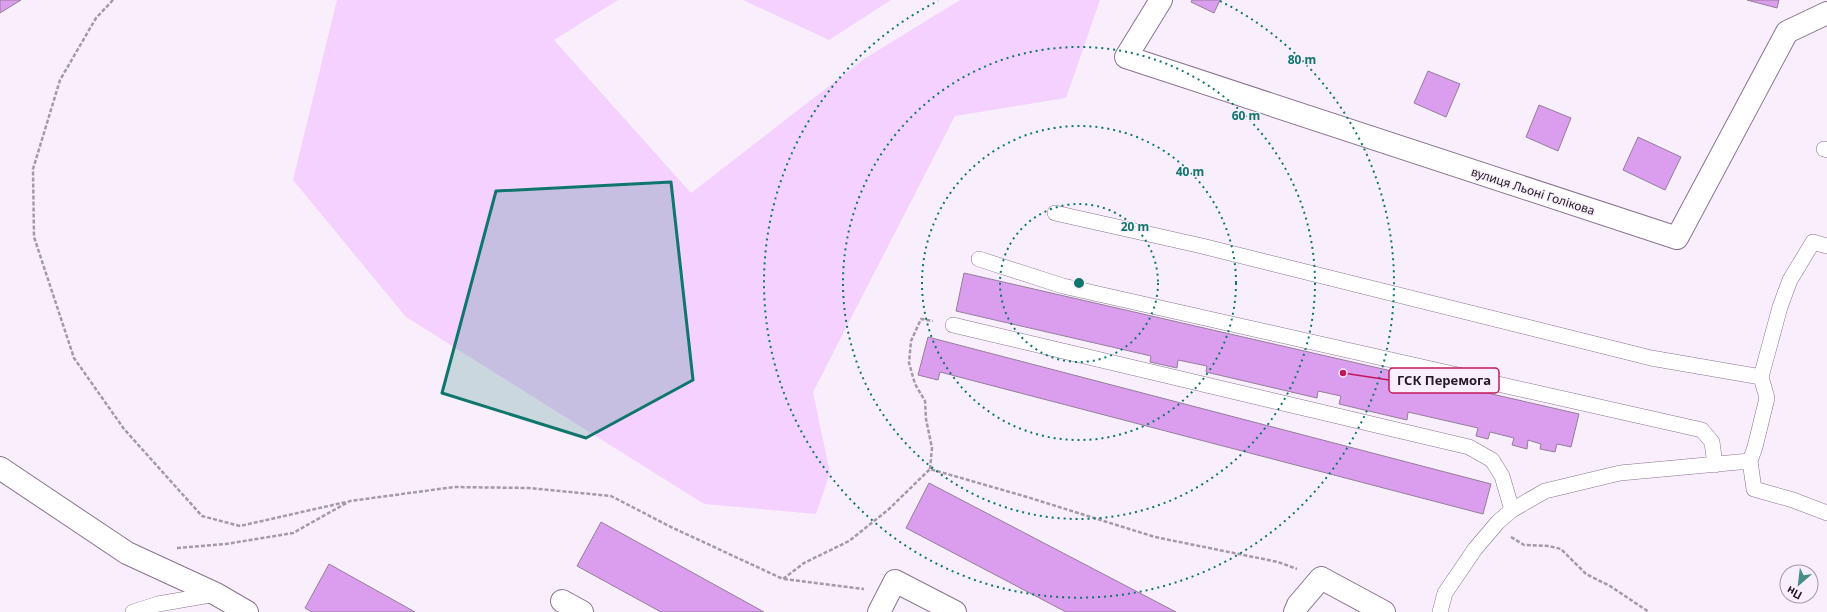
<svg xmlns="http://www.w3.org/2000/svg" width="1827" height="612" viewBox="0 0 1827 612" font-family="'Noto Sans',sans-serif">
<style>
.green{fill:#f4d1ff}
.building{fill:#db9dee;stroke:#947e9b}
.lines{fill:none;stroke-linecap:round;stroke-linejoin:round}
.lane-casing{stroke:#89738f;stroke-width:16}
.street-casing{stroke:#89738f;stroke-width:24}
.path{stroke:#a39aa6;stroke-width:2.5;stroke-dasharray:4 2;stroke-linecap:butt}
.lane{stroke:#fff;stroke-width:15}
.street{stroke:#fff;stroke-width:22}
.marked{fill:#0f766e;fill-opacity:0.2;stroke:#0f766e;stroke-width:3;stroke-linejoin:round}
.ring{fill:none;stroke:#0f766e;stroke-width:2;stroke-dasharray:2 4}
.labels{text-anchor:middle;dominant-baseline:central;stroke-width:3;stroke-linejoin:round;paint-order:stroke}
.street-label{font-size:12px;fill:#231a25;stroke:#f9effc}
.centre{fill:#0f766e;stroke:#f9effc;stroke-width:2}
.ring-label{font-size:12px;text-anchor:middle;font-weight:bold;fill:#0f766e;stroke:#f9effc;stroke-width:3;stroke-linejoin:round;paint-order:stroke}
.leader{fill:none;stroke:#c2185b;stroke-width:1.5}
.callout-dot{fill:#c2185b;stroke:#f9effc;stroke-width:1.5}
.callout{fill:#f9effc;stroke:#c2185b;stroke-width:1.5}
.callout-label{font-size:13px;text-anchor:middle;font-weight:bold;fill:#231a25}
</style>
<rect width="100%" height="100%" fill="#f9effc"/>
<path class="green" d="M337 0H618L554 40 691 193 864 59 960 0H1100L1066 98 955 116 813 392 830 473 816 514 704 504 406 317 293 180Z
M743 0H891L829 40Z"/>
<path class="building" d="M0 0H21L0 13Z
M1192 0H1220L1214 13 1191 2Z
M1747 0H1779L1777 8Z
M1428 71 1460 84 1446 117 1414 103Z
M1539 105 1571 118 1558 151 1526 137Z
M1638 137 1681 157 1665 190 1623 170Z
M964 273 1579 414 1571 447 1557 444 1555 452 1540 449 1541 444 1528 440 1527 449 1512 445 1514 438 1490 432 1488 439 1476 436 1478 428 1408 412 1407 420 1339 404 1341 396 1318 391 1317 398 1206 372 1207 366 1178 360 1177 368 1150 362 1151 356 956 311Z
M928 337 1491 484 1483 514 940 372 938 380 918 375Z
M929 483 1176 612H1066L906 528Z
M601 522 764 612H661L577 566Z
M329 564 415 612H312L305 608Z"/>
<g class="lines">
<g class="lane-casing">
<path id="lane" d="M1824 149 1827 150
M1055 213 1202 246 1651 358 1761 377 1767 398 1755 447 1750 461 1620 473 1545 491 1512 510 1498 522 1475 549 1445 593 1440 612
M979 259 1063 286 1702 430 1712 442 1715 465
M953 325 1469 447 1492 460 1502 476 1512 510
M1761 377 1780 307 1790 280 1813 242 1827 246
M1750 461 1754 489 1793 500 1827 513
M133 612 158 604 216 594"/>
</g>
<g class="street-casing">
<path id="street" d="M1161 0 1126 57 1677 238 1787 32 1827 13
M0 468 127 553 216 594 247 612
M562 601 582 612
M879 612 895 581 955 612
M1295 612 1298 605 1321 578 1384 612"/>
</g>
<path class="path" d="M113 0 96 18 60 80 33 169 34 237 74 358 124 429 202 516 240 526 346 502
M930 469 932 448 926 419 925 401 915 384 909 363 911 341 921 319 933 321
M1511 537 1524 545 1549 546 1561 549 1586 574 1610 586 1649 612
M177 548 226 544 293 533 350 501 454 487 529 488 611 496 671 527 783 579 804 563 849 541 889 509 930 469 1027 497 1155 537 1278 562 1297 569
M784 579 864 589"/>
<use href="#lane" class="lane"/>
<use href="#street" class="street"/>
</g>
<path class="marked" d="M671 182 693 380 586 438 442 393 496 191Z"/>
<g class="ring">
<circle cx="1079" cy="283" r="79"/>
<circle cx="1079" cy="283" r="157"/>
<circle cx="1079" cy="283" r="236"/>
<path d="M1220 1A315 315 0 1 1 938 1"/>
</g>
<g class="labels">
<g class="street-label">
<text transform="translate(1533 191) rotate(18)">вулиця Льоні Голікова</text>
</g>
</g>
<circle cx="1079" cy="283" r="6" class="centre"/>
<g class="ring-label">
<text x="1302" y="64">80 m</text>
<text x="1246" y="120">60 m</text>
<text x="1190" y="176">40 m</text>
<text x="1135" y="231">20 m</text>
</g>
<path class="leader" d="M1343 373L1389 380"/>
<circle class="callout-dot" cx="1343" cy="373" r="4"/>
<rect class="callout" x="1389" y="368" width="110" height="25" rx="4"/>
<g class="callout-label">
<text x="1444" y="385">ГСК Перемога</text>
</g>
<g transform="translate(1799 584) rotate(208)"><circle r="19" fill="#f9effc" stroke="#a39aa6"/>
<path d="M0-3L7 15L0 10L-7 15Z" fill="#488e86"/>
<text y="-6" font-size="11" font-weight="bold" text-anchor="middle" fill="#231a25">Пн</text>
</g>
</svg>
